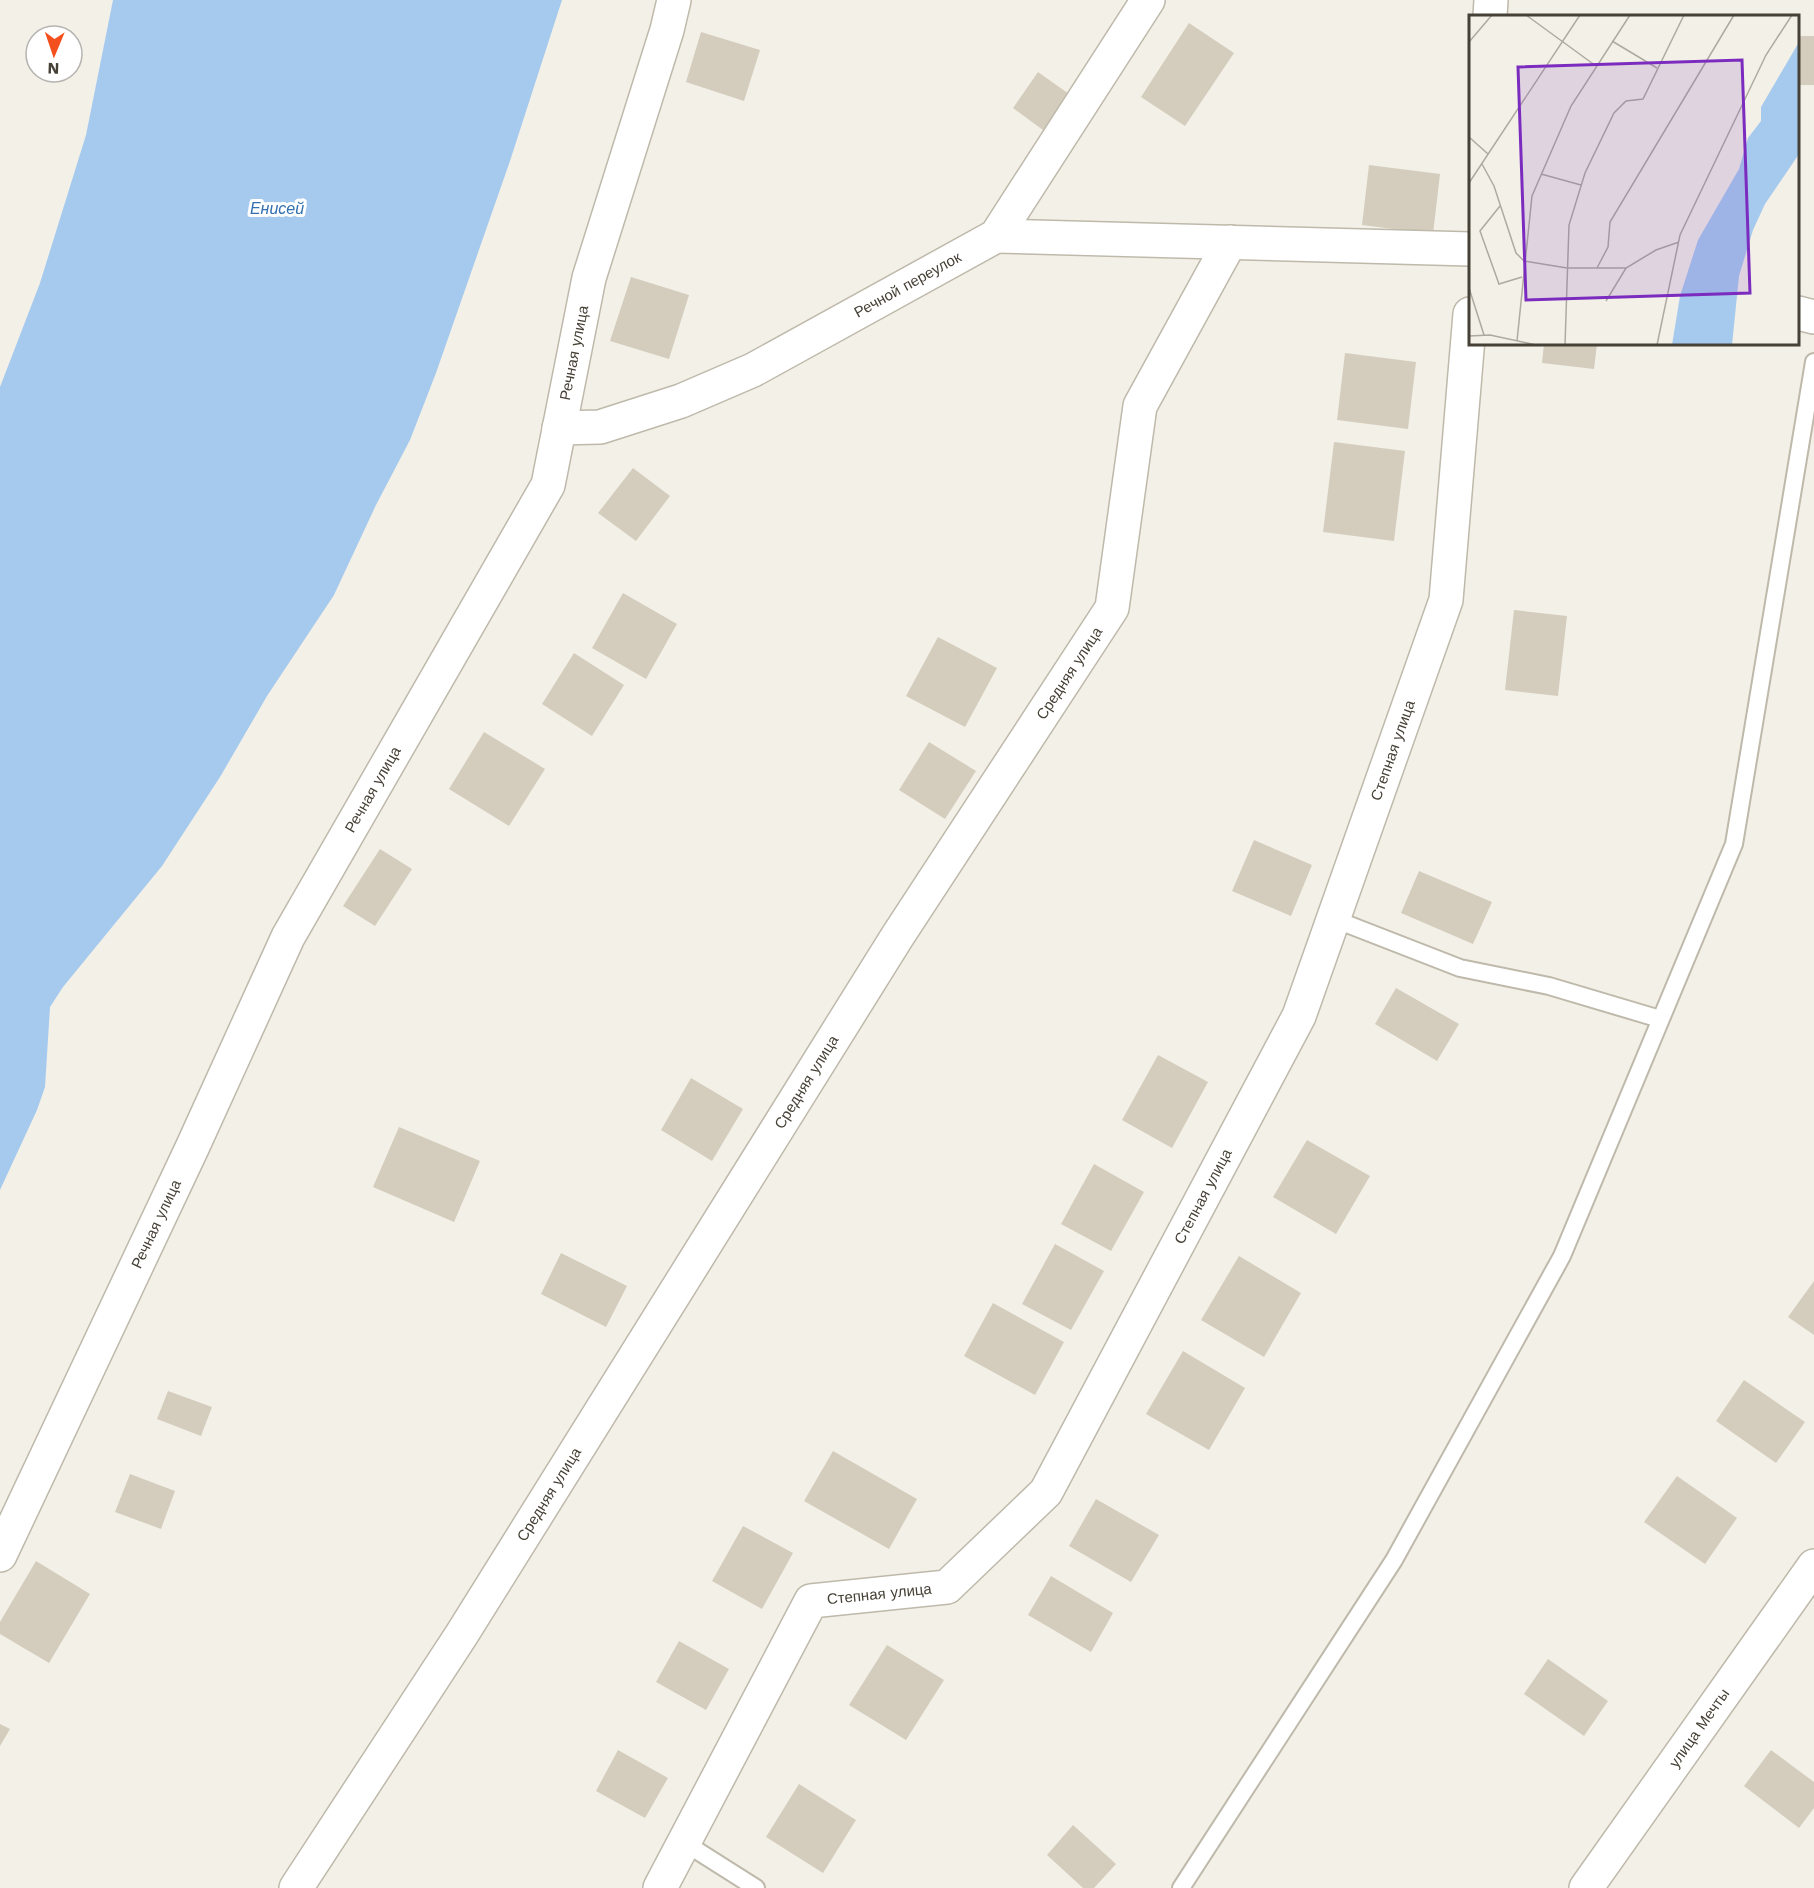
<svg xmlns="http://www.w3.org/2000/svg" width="1814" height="1888" viewBox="0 0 1814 1888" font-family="'Work Sans',sans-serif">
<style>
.water{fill:#a5caee}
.building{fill:#d4cdbd}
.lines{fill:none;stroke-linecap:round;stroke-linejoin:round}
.lane-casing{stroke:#beb9aa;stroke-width:20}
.street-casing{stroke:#beb9aa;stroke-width:36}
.lane{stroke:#fff;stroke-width:16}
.street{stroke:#fff;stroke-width:33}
.labels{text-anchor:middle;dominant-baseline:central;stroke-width:6;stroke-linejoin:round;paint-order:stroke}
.street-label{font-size:15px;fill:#464136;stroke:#fff}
.water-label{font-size:16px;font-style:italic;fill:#3270af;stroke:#fff}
.inset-road{fill:none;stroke:#aeaaa0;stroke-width:1.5}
.view{fill:#7b2cbf;fill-opacity:0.15;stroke:#7b2cbf;stroke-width:3}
.inset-edge{fill:none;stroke:#464136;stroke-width:3}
</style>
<rect width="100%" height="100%" fill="#f3f0e7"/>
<path class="water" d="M113 0H562L510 161 436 373 410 440 376 505 334 595 267 696 220 777 162 866 63 987 50 1007 45 1087 37 1110 0 1190V387L40 283 86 135Z"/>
<path class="building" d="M1189 23 1234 53 1185 126 1141 97Z
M701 32 760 50 744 101 686 82Z
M1798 36H1814V85H1798Z
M1038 72 1069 94 1043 130 1013 108Z
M1369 165 1440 174 1433 234 1362 225Z
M631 277 689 295 669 359 610 341Z
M1544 344H1597L1594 369 1542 363Z
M1345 353 1416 362 1408 429 1337 420Z
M1334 442 1405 451 1394 541 1323 532Z
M633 468 670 496 636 541 598 513Z
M623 593 677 624 646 679 592 648Z
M1514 610 1567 616 1558 696 1505 690Z
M938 637 997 668 965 727 906 696Z
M574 653 624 685 592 736 542 704Z
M484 732 545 769 509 826 449 789Z
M929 742 976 771 945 819 899 790Z
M1254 840 1312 865 1291 916 1232 891Z
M380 849 412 869 375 926 343 906Z
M1419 871 1492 902 1473 944 1401 913Z
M1396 988 1459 1024 1437 1061 1375 1024Z
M1158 1055 1208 1082 1172 1148 1122 1120Z
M691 1078 743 1109 712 1161 661 1130Z
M399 1127 480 1161 454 1222 373 1187Z
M1307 1140 1370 1176 1336 1234 1273 1197Z
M1094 1164 1144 1192 1111 1251 1061 1224Z
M1055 1244 1104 1271 1071 1330 1022 1304Z
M561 1253 627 1286 606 1327 541 1294Z
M1239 1256 1301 1293 1264 1357 1201 1320Z
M1814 1281V1335L1788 1317Z
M993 1303 1064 1342 1035 1395 964 1356Z
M1183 1351 1245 1388 1209 1450 1146 1414Z
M1744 1380 1805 1422 1776 1463 1716 1421Z
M168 1391 212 1407 201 1436 157 1419Z
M833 1451 917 1499 889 1549 804 1501Z
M130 1474 175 1491 161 1529 115 1512Z
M1677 1476 1737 1518 1705 1564 1644 1522Z
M1096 1499 1159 1535 1131 1582 1069 1546Z
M743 1526 793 1553 762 1609 712 1581Z
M36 1561 90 1594 49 1663 0 1634V1622Z
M1051 1576 1113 1613 1091 1652 1028 1615Z
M679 1641 729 1669 706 1710 656 1682Z
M887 1645 944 1680 906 1740 849 1705Z
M1548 1659 1608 1701 1584 1736 1524 1694Z
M0 1724 10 1729 0 1746Z
M618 1750 668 1778 645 1818 596 1791Z
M1771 1750 1814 1782V1808L1799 1828 1744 1786Z
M799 1784 856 1820 823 1873 766 1837Z
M1073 1825 1116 1864 1094 1888H1083L1047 1855Z"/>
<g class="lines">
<g class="lane-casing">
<path id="lane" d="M1334 919 1460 968 1549 986 1660 1019
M685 1843 756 1888
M1181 1888 1394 1560 1562 1256 1734 844 1814 362"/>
</g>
<g class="street-casing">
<g id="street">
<path d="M1490 16 1491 0"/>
<path d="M996 236 1470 249"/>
<path d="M1798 313 1814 317"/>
<path id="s1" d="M559 428 600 427 681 401 753 370 996 236 1148 0"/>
<path id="s2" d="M0 1555 192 1148 288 937 548 485 589 278 667 30 674 0"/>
<path id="s3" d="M296 1888 462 1634 897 937 1112 608 1140 406 1230 242"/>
<path id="s4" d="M660 1888 811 1601 947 1587 1046 1492 1299 1016 1446 600 1470 314"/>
<path id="s5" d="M1586 1888 1814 1566"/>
</g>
</g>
<use href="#lane" class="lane"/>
<use href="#street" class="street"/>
</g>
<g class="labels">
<g class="street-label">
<text stroke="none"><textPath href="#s1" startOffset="381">Речной переулок</textPath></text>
<text stroke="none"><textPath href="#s2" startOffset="1338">Речная улица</textPath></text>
<text stroke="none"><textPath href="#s3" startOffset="1440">Средняя улица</textPath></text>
<text stroke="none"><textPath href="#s4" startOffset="1419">Степная улица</textPath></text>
<text stroke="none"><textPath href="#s2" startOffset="852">Речная улица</textPath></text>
<text stroke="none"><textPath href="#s3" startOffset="954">Средняя улица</textPath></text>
<text stroke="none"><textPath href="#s4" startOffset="933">Степная улица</textPath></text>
<text stroke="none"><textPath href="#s2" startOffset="366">Речная улица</textPath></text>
<text stroke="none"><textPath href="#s3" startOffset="468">Средняя улица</textPath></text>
<text stroke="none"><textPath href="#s4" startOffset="393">Степная улица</textPath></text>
<text stroke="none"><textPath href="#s5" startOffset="196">улица Мечты</textPath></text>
</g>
<g class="water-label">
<text x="277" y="208">Енисей</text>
</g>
</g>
<g transform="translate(1469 15)">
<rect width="330" height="330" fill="#f3f0e7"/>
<path d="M330 27V139L296 189 284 215 270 261 263 330H203L211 281 229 225 270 154 279 123 292 106V92Z" fill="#a5caee"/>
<path class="inset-road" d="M57 0 127 51M143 26 188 53M0 27 23 0M0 122 19 139M13 149 25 171 47 238 55 246 98 253H157M72 159 112 170M0 168 111 0M31 191 11 216 30 269 53 262M128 253 139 232 141 207 265 0M0 273 15 320M137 286 157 253 187 235 210 227M0 321 21 320 67 330M48 326 63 181 102 91 161 0M96 330 100 210 116 158 145 98 157 86 174 84 215 0M188 330 211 220 297 40 323 0"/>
<path class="view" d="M273 45 281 278 57 285 49 52Z"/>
<rect width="330" height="330" class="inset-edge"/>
</g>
<g transform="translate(54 54) rotate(182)"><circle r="28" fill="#ffffff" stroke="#b5b3af" stroke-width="1.5"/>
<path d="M0-4.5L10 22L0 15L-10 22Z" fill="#f4501e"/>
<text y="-9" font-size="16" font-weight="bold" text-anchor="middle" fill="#464136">N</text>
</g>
</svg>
